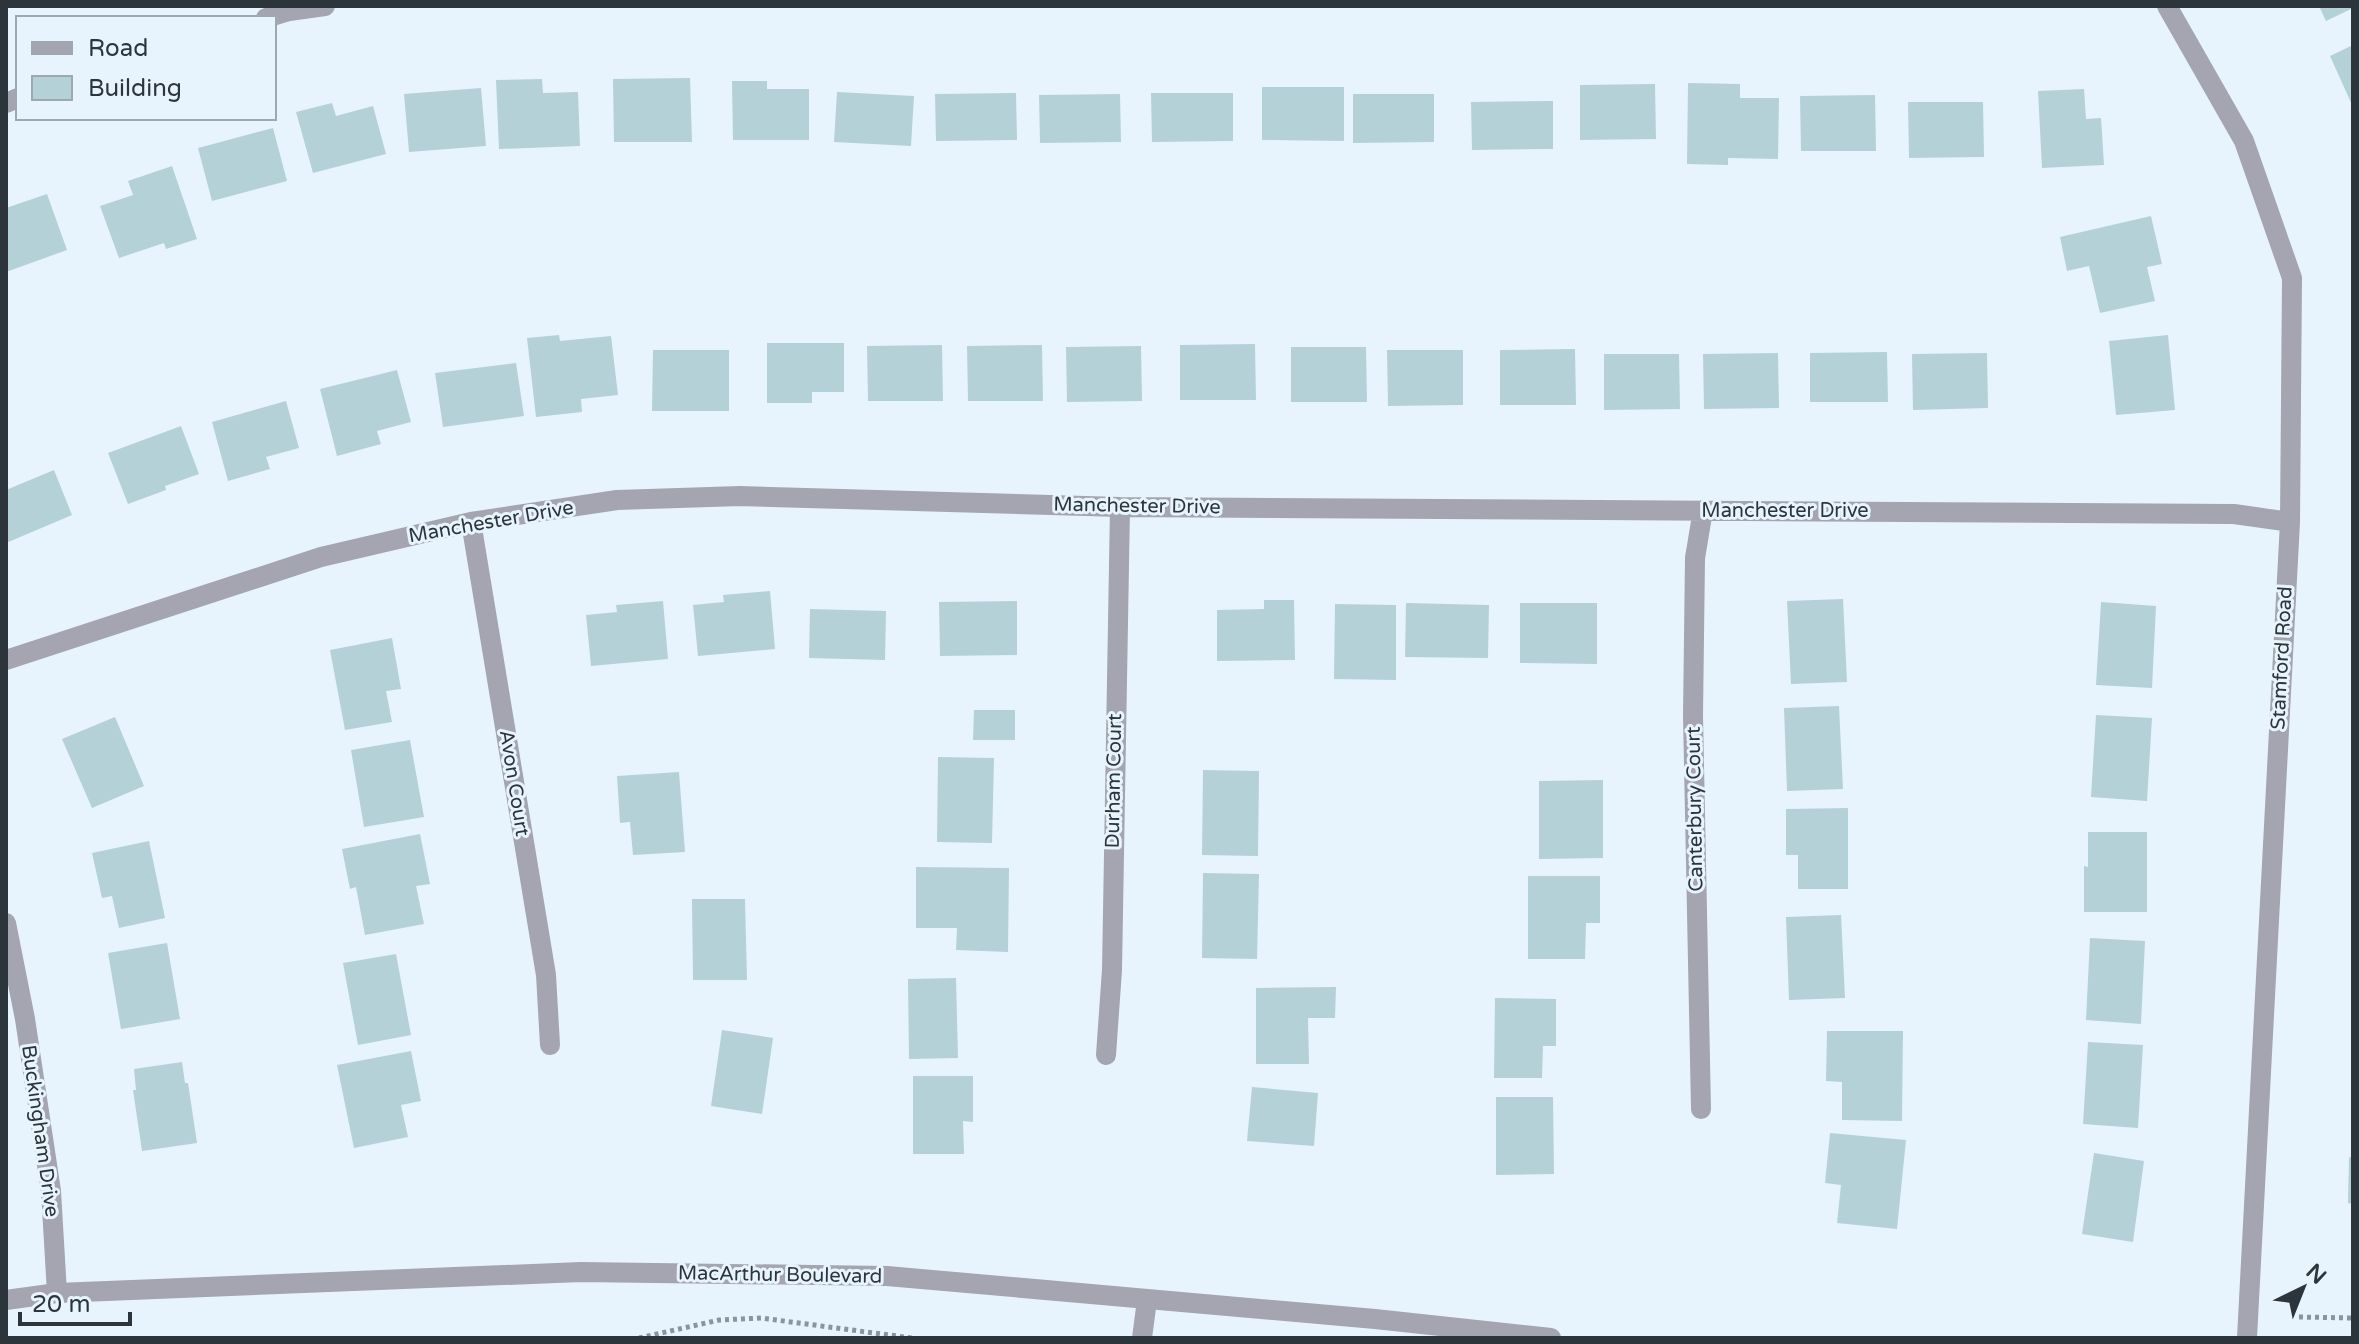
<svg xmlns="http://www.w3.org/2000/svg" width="2359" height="1344" viewBox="0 0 2359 1344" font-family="'Varela Round',sans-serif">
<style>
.building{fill:#b4d1d7}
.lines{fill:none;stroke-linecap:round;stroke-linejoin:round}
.path{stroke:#8a949d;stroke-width:5;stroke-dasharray:4 4;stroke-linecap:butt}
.minor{stroke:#a4a5b0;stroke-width:20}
.tertiary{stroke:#a4a5b0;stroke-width:20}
.labels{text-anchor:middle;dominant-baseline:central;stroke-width:6;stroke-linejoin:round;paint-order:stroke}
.street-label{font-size:20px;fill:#2d353c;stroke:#e7f4fe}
</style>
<rect width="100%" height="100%" fill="#e7f4fe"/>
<path class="building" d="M2319 6H2353V8L2326 21Z
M2353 45V107L2330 56Z
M690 78 692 142H614L613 79Z
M542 79 543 93 578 92 580 146 499 149 496 80Z
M732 81H767V89H809V140H733Z
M1688 83 1740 84V98H1779L1778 159 1728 158V165L1687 164Z
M1655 84 1656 139 1580 140V85Z
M1262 87H1344V141L1262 140Z
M481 88 486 146 409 152 404 94Z
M2084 89 2086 119 2101 118 2104 165 2042 168 2038 91Z
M837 92 914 96 911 146 834 142Z
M1016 93 1017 140 936 141 935 94Z
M1151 93H1233V141L1152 142Z
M1120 94 1121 142 1040 143 1039 95Z
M1353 94H1434V142L1353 143Z
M1875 95 1876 151H1801L1800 96Z
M1553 101V149L1472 150 1471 102Z
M1908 102H1983L1984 157 1909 158Z
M332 103 336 116 373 106 386 154 313 173 296 112Z
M273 128 287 181 212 201 198 148Z
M172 166 197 239 166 249 164 243 119 258 100 206 133 195 128 181Z
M47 194 67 250 6 272V208Z
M2151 216 2162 264 2147 267 2155 301 2100 313 2089 266 2067 271 2060 237Z
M559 335 560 341 611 336 618 395 581 399 582 412 536 417 527 338Z
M2168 335 2175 410 2116 415 2109 341Z
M767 343H844V392H812V403H767Z
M1255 344 1256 400H1180V345Z
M942 345 943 401H868L867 346Z
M1042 345 1043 401H968L967 346Z
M1141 346 1142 401 1067 402 1066 347Z
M1291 347H1366L1367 402H1291Z
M1575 349 1576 405H1500V350Z
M653 350H729V411H652Z
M1387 350H1463V405L1388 406Z
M1887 352 1888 402H1810V353Z
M1778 353 1779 408 1704 409 1703 354Z
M1987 353 1988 408 1913 410 1912 354Z
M1604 354H1679L1680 409 1604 410Z
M516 363 524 416 443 427 435 373Z
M397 370 411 422 377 431 381 444 337 456 320 389Z
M286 401 299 448 266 457 270 469 228 481 212 422Z
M181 426 199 474 165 486 166 490 128 504 108 453Z
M54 470 72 515 6 543V490Z
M770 591 775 649 698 656 693 605 724 602 723 595Z
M1843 599 1847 682 1791 684 1787 601Z
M1264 600H1294L1295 660 1217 661V610L1264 609Z
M663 601 668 659 591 666 586 615 617 612 616 605Z
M1017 601V655L940 656 939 602Z
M2101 602 2156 606 2152 688 2096 685Z
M1406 603 1489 605 1488 658 1405 657Z
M1520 603H1597V664L1520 663Z
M1335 604 1396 605V680L1334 679Z
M810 609 886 611 885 660 809 658Z
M392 638 401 689 386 691 392 722 345 730 330 650Z
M1839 706 1843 789 1787 791 1784 708Z
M974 710H1015V740H973Z
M2096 715 2152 718 2147 801 2091 797Z
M115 717 144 786 92 808 62 739Z
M410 740 424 817 364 827 351 750Z
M938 757 994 758 992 843 937 842Z
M1203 770 1259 771 1258 856 1202 855Z
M679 772 685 852 633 855 630 822 620 823 617 776Z
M1603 780V858L1539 859V781Z
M1848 808V889H1798V855H1786V809Z
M2088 832H2147V912H2084V866L2088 867Z
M420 834 430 884 416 886 424 924 365 935 356 887 350 889 342 849Z
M149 841 165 918 119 928 112 896 102 898 92 853Z
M916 867 1009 868 1008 952 956 950 957 928H916Z
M1203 873 1259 874 1257 959 1202 958Z
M1528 876H1600V923H1586L1585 959H1528Z
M692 899H745L747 980H693Z
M1841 915 1845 998 1789 1000 1786 917Z
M2090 938 2145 941 2141 1024 2086 1020Z
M167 943 180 1019 121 1029 108 953Z
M396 954 411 1035 358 1045 343 963Z
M956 978 958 1058 909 1059 908 979Z
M1336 987 1335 1018H1308L1309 1064H1256V988Z
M1495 998 1556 999V1046H1543L1542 1078H1494Z
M722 1030 773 1038 762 1114 711 1106Z
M1827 1031H1903L1902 1121 1842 1120V1082L1826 1081Z
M2088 1042 2143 1045 2138 1128 2083 1124Z
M411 1051 421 1101 401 1105 408 1137 354 1148 337 1065Z
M182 1062 185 1083H188L197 1143 142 1151 133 1090H136L134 1069Z
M913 1076H973V1122L963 1121 964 1154H913Z
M1252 1087 1318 1093 1314 1146 1247 1141Z
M1496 1097H1553L1554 1174 1496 1175Z
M1830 1133 1906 1140 1897 1229 1837 1223 1841 1185 1825 1183Z
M2094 1153 2144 1161 2133 1242 2082 1234Z
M2349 1157 2353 1158V1204L2348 1203Z"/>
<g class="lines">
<path class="path" d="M2299 1317 2353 1318
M639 1338 719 1320 761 1318 912 1338"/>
<path class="minor" d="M2167 6 2244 141 2292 278 2290 522 2247 1338
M266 18 289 11 325 6
M6 103 18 98
M471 522 546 975 550 1045
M6 660 321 557 471 522 617 500 740 496 1120 507 2234 514 2290 522
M6 923 25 1019 51 1191 57 1293
M1106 1055 1112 970 1120 507
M1701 1109 1693 715 1695 558 1703 510
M1142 1338 1147 1300"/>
<path class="tertiary" d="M6 1300 57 1293 581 1272 887 1276 1375 1319 1551 1338"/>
</g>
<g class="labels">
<g class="street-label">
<text transform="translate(1137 506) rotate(1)">Manchester Drive</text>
<text x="1785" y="511">Manchester Drive</text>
<text transform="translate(491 522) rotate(-10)">Manchester Drive</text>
<text transform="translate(2282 658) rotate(-87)">Stamford Road</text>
<text transform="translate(1114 781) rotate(-89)">Durham Court</text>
<text transform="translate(514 783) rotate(81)">Avon Court</text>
<text transform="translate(1695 809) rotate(-91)">Canterbury Court</text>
<text transform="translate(40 1131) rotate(82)">Buckingham Drive</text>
<text transform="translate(780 1275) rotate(1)">MacArthur Boulevard</text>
</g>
</g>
<rect width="2359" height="1344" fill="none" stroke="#2d353c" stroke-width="16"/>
<rect x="16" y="16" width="260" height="104" fill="#e7f4fe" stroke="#9da8b0" stroke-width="2"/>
<rect x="32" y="42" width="40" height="12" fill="#a4a5b0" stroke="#9da8b0" stroke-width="2"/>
<text x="88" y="56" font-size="24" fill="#2d353c">Road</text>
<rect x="32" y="76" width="40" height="24" fill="#b4d1d7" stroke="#9da8b0" stroke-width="2"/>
<text x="88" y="96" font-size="24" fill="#2d353c">Building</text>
<g transform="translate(2303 1288) rotate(43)" stroke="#e7f4fe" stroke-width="6" paint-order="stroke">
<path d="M0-6L14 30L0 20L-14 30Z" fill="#2d353c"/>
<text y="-12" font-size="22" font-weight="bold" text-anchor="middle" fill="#2d353c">N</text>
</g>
<path d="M20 1312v12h110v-12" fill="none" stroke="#2d353c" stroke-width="4"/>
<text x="32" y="1312" font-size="24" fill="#2d353c" stroke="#e7f4fe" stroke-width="6" paint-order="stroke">20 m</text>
</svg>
